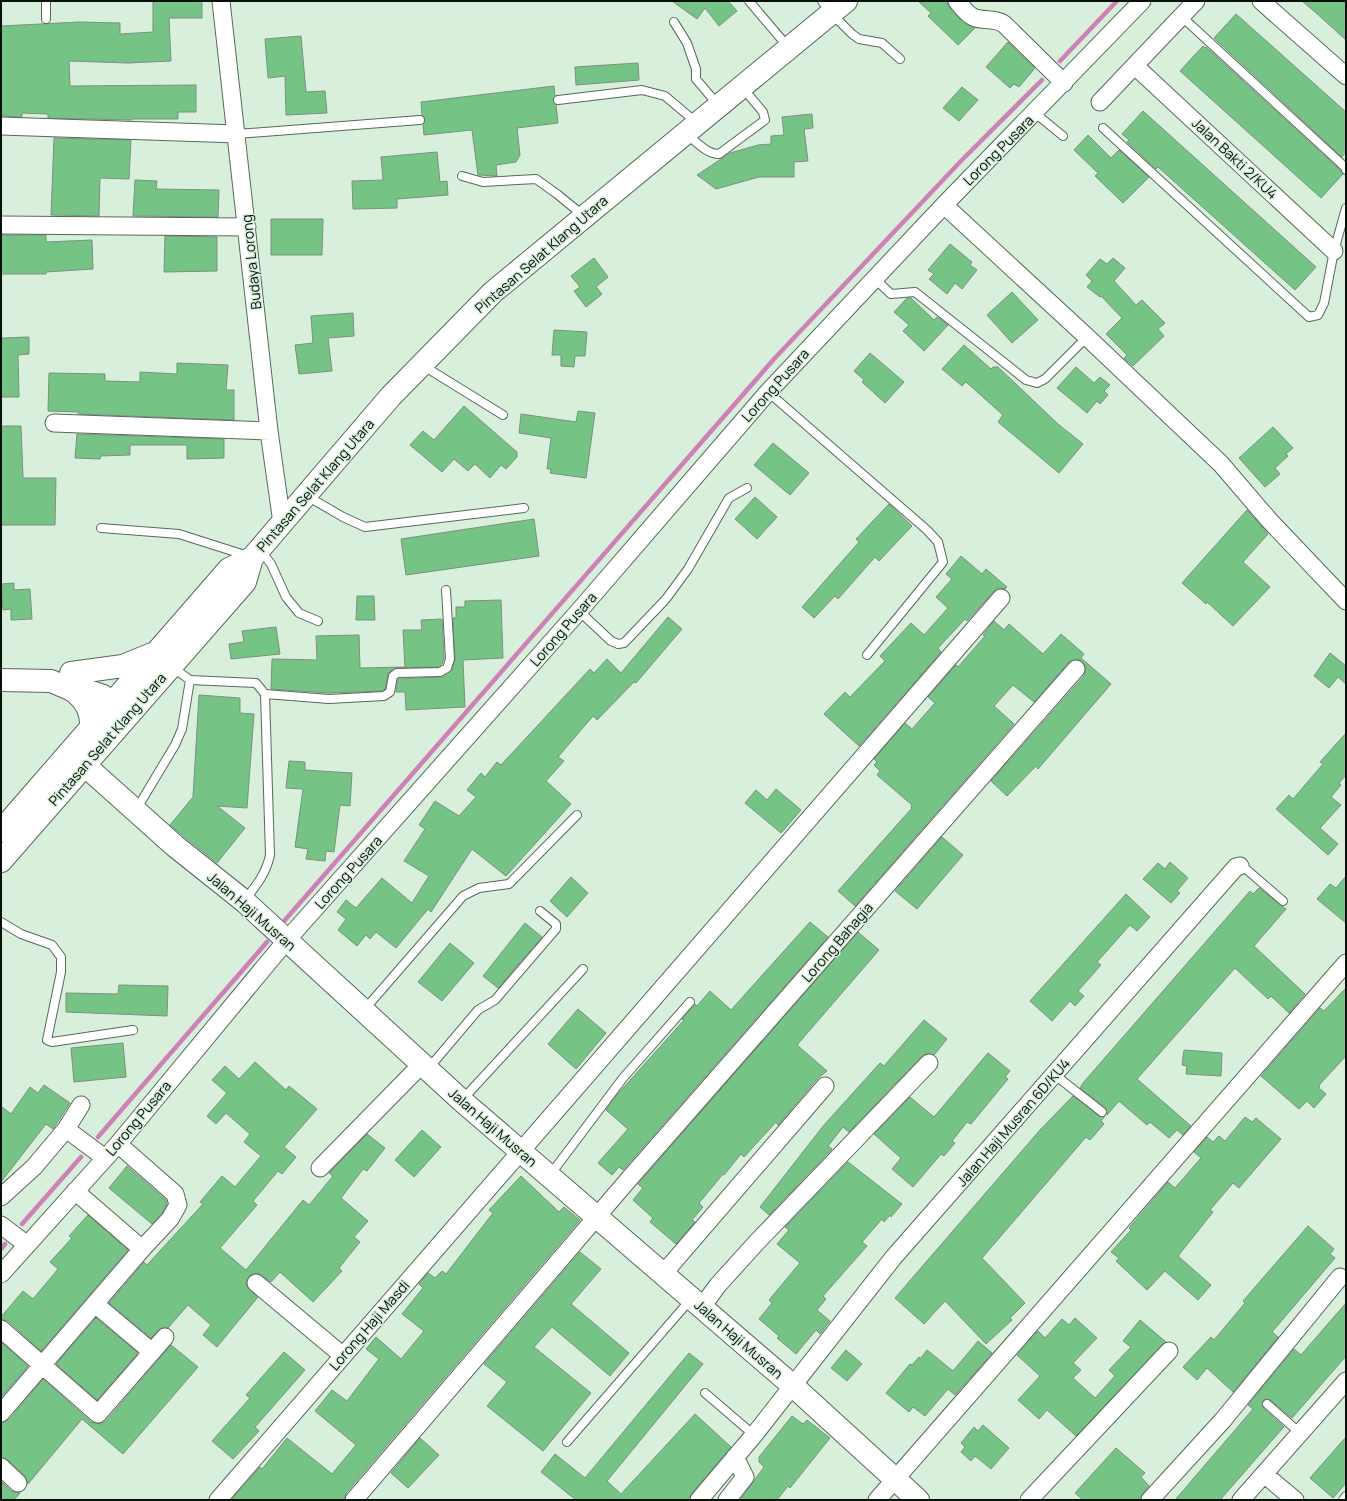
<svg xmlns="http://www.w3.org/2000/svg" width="1347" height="1501" viewBox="0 0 1347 1501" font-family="Manrope,sans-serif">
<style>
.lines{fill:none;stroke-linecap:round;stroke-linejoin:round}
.stream{stroke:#cd81b7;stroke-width:4.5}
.building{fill:#76c386;stroke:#7b917f}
.lane-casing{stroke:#566a59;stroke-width:10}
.street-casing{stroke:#566a59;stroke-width:19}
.secondary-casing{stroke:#566a59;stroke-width:24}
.highway-casing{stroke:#566a59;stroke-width:24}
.lane{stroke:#fff;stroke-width:8}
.street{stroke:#fff;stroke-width:17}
.secondary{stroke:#fff;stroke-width:22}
.highway{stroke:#fff;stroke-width:22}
.labels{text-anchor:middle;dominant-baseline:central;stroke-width:3;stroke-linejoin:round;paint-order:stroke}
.street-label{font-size:14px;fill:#08100a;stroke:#d8efdb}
</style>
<rect width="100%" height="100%" fill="#d8efdb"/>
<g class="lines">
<path class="stream" d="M1060 61 1117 1
M285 920 774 359 960 162 1042 80
M98 1137 267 942
M22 1224 81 1157
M1 1249 5 1244"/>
</g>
<path class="building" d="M153 1H202V18H169L171 61 128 63 69 61 70 86 196 85V112H178V119H132V120L48 118V114L22 113V117L1 116V26L79 22 120 23V34L153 32Z
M672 1H728L737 11 719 26 705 8 697 19Z
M918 1H947L949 7 960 19 975 28 958 45 928 16 931 13Z
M1302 1H1346V40L1315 12Z
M1236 14 1346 112V152L1342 157 1214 38Z
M301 36 306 92 325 91 327 113 286 115 285 76 268 78 265 39Z
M1008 42 1035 68 1019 87 1014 84 1010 88 986 67Z
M1203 46 1205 48 1206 47 1340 170 1343 174 1321 198 1180 71Z
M638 63 639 80 576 85 575 67Z
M554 86 555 96 553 100 556 105 558 123 517 128 520 155 516 162 496 165 497 176 478 175 472 130 424 135 423 125 425 119 422 115 421 102Z
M962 87 978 100 959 121 943 108Z
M1143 111 1316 267 1295 290 1158 167 1156 169 1127 142 1129 140 1122 134Z
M812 114 813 128 804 129 808 161 794 162V177H759L716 189 697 175 730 153 758 145 771 144V136L784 135 782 117Z
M1088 135 1111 158 1119 150 1149 177 1123 203 1095 176 1098 173 1074 150Z
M54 138 131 140 129 179 100 178 99 216 51 215Z
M437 152 440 182 447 181 448 195 397 199V208L353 209 352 181 383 180 381 157Z
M135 180 157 181 156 189 219 190 218 217 133 216Z
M271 219H323L322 255H271Z
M1 235H46V242L92 240 93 269 46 272V274H1Z
M165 236 217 237V271L164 272Z
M950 244 972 262 970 265 977 270 962 289 955 283 947 294 929 279 934 274 928 270Z
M594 258 608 277 596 287 602 294 586 307 574 291 580 287 571 276Z
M1113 258 1125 268 1114 281 1136 305 1142 300 1165 323 1158 329 1164 336 1133 366 1124 358 1127 355 1106 334 1122 318 1101 296 1100 297 1087 287 1092 281 1086 275 1100 259 1107 264Z
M1012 292 1038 320 1012 343 987 315Z
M907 298H911L934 320 937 317 948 325 924 351 903 331 909 325 894 312Z
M353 313 354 336 328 338 332 371 299 374 295 345 313 343 311 316Z
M554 330 587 332 585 356H575L574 367 561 366V355H552Z
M29 337V354L18 355 19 397H1V338Z
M964 345 991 369 993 367H998L1058 424 1083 444 1059 473 998 422 1003 415 966 382 962 386 942 369Z
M870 353 904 382 885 403 862 382 864 380 854 371Z
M177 363 228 365 226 390H234V420L78 414 79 412 48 411 49 373 105 374V381L140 382V372L177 374Z
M1076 367 1094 383 1100 377 1110 385 1104 391 1108 395 1100 404 1097 401 1087 413 1057 388Z
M464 406 517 452V457L506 469 501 465 490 478 475 464 468 471 454 459 442 472 410 445 423 431 434 440Z
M578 411 595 413 586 478 550 473 551 469H547L551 438 519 433 521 414 576 422Z
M1 426H21L23 478H56L55 525H1Z
M1273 427 1293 448 1286 454 1288 456 1275 468 1280 474 1265 487 1239 458Z
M77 434 224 439V458L187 459V445H130V455L101 456 100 459 75 458Z
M773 443 809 473 790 495 754 465Z
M755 497 777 517 757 539 735 519Z
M889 504 912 526 879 561 875 557 838 599 835 596 814 618 802 607 859 542 856 539Z
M1247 510 1268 534 1243 562 1270 587 1233 626 1207 602 1206 604 1182 583Z
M534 519 539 556 406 575 401 539Z
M961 556 982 574 986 569 1007 587 1005 589 998 588 994 591 967 621 965 619 938 648 941 652 859 746 824 714 845 692 850 697 885 661 880 656 911 623 924 635 948 608 936 597 952 579 946 574Z
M14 583V590L30 589 32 619 11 620V609L3 610 1 584Z
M357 596H374L375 620H356Z
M501 600 503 658 463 660 465 707 406 710 405 692H396L398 679 440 677 452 670 455 659 453 618H456V607H465V601Z
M668 617 682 629 636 683 634 682 597 720 593 716 558 757 564 761 546 781 571 804 506 876 472 849 431 912 428 909 396 948 376 932 370 939 366 935 357 946 338 930 346 919 337 912 346 900 356 908 382 878 412 903 429 876 404 861 425 829 419 825 435 801 459 816 476 797 467 790 481 773 485 777 497 762 501 765 590 669 594 673 607 659 621 673Z
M442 619 444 658 442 664 438 667 394 668 388 674 385 689 382 691 329 693 271 689 272 659 317 660 316 636 359 635 360 668 405 667 403 630H422L421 620Z
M994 621 1004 630 1009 624 1043 654 1061 634 1084 654 1081 658 1111 684 1038 769 1036 766 1007 796 991 781 1084 676 1086 666 1078 659 1069 662 1034 702 1013 685 994 706 1014 724 855 906 838 891 912 808 911 807 912 805 877 775 880 771 874 765 877 762 874 759 905 723 912 729 935 703 928 697 956 665 958 667 985 636 983 635Z
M276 627 280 654 231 659 229 644 244 642 242 631Z
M1330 653 1346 666V684L1338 677 1329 688 1314 676Z
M199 695 240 698V713L254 714 247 808 217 806 245 828 217 863 170 825 193 797Z
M1346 733V775L1339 783 1341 785 1331 797 1341 805 1320 828 1338 844 1328 855 1276 809 1289 795 1293 799 1323 764 1320 762Z
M289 761 305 762V770L352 773 350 806 340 805 334 852 326 851 325 861 306 859 308 849 295 847 303 789 286 788Z
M776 789 801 810 781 833 745 803 756 790 767 800Z
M942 837 963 855 917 909 895 891Z
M1170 862 1188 878 1177 891 1180 893 1171 903 1143 879 1158 863 1165 869Z
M1346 876V923L1317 899 1330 884 1336 888Z
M571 877 588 893 567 917 550 901Z
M1259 888 1286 909 1254 946 1305 994 1289 1013 1271 996 1268 999 1235 968 1137 1079 1191 1126 1183 1135 1177 1130 1169 1138 1150 1122 1147 1125 1119 1101 1107 1115 1106 1108 1080 1088 1083 1083 1250 891 1253 894Z
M1126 894 1150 917 1137 931 1130 925 1097 962 1101 965 1078 991 1084 996 1075 1006 1070 1001 1052 1021 1030 1001Z
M810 922 828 937 623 1170 619 1167 612 1175 598 1163 628 1129 606 1110 616 1096 684 1020 682 1019 695 1004 697 1006 710 991 731 1010Z
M525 923 542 937 498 988 483 976Z
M858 932 879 950 797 1045 827 1071 817 1079 778 1125 776 1122 744 1157 741 1154 724 1175 723 1174 699 1203 703 1207 692 1220 695 1222 676 1244 650 1222 653 1218 633 1200 643 1188 638 1184Z
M450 943 474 963 442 1001 418 982Z
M119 985 168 986 167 1016 66 1012V993L118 994Z
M1346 988V1056L1320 1084 1319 1088 1326 1094 1314 1108 1307 1101 1299 1109 1261 1076 1320 1008 1324 1011Z
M578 1009 606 1033 576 1069 548 1044Z
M924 1020 947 1039 934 1055 927 1053 922 1056 849 1132 843 1127 828 1146 832 1149 769 1215 760 1207 824 1125 880 1063 884 1066Z
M123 1043 126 1077 74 1082 71 1048Z
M1184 1050 1222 1053 1221 1076 1186 1074 1187 1066 1182 1065Z
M988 1053 1010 1071 1005 1077 1008 1079 971 1124 967 1122 952 1141 955 1143 944 1156 941 1154 913 1187 892 1169 901 1158 874 1134 910 1097 934 1117Z
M255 1062 286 1090 289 1086 317 1109 284 1147 296 1157 282 1174 278 1171 253 1201 257 1205 220 1248 246 1270 303 1200 309 1205 333 1176 329 1173 367 1134 385 1148 367 1171 363 1169 341 1198 368 1221 354 1237 360 1242 339 1268 342 1271 313 1302 280 1272 271 1282 258 1273 249 1276 246 1282 247 1287 258 1297 217 1347 203 1335 211 1325 188 1305 168 1328H161L151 1338 109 1303 144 1262 147 1265 203 1204 200 1202 222 1176 235 1187 261 1156 244 1142 250 1134 226 1113 216 1124 207 1116 227 1093 212 1080 225 1066 239 1079Z
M44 1085 70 1103 53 1129 46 1124 1 1182V1106L11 1114 30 1087 38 1093Z
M1073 1096 1099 1116H1105L1101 1121 1104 1124 1090 1140 1086 1137 982 1258 1025 1303 1010 1318 1012 1320 986 1344 945 1301 924 1324 895 1298 1040 1130Z
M1245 1117 1252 1122 1256 1118 1281 1139 1239 1188 1233 1183 1210 1210 1213 1212 1178 1256 1211 1285 1198 1300 1165 1271 1147 1290 1116 1261 1119 1258 1111 1252 1131 1230 1129 1228 1168 1182 1175 1188 1201 1158 1194 1152 1207 1137 1213 1142 1219 1136 1225 1141Z
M422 1130 441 1147 414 1177 395 1160Z
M848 1162 902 1204 891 1217 890 1215 884 1222 882 1219 862 1242 867 1246 823 1296 826 1299 817 1310 830 1321 820 1334 816 1330 796 1354 777 1338 779 1336 759 1319 772 1303 769 1300 800 1263 777 1244 789 1230 785 1227Z
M127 1166 166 1200 167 1204 162 1213 152 1224 109 1188Z
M521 1176 559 1212 564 1207 580 1220 346 1493 344 1500H231L260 1467 262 1469 287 1438 332 1474 356 1445 315 1411 332 1390 347 1401 379 1359 366 1349 376 1337 401 1359 424 1331 402 1314 423 1288 419 1284 428 1273 435 1278 442 1271 446 1274 493 1213 489 1210Z
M88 1215 128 1250 41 1351 8 1321 1 1319V1317L23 1291 33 1299 58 1269 50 1262 72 1238 69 1236Z
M1308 1226 1334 1249 1330 1254 1335 1258 1272 1332 1278 1337 1233 1392 1207 1368 1197 1380 1183 1367 1211 1337 1214 1340 1245 1303 1243 1301Z
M580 1252 601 1269 571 1304 629 1353 610 1376 552 1327 534 1347 591 1393 543 1451 487 1406 507 1382 484 1364Z
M1346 1303V1356L1340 1363 1292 1418 1270 1400 1266 1399 1263 1401V1408L1284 1427 1282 1429 1220 1500H1175L1253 1409 1248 1405 1294 1349 1301 1355Z
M96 1318 138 1353 97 1400 56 1364Z
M1075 1318 1097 1338 1073 1363 1081 1370 1073 1378 1095 1398 1115 1376 1109 1370 1131 1347 1123 1341 1140 1320 1166 1342 1076 1436 1047 1410 1039 1419 1018 1400 1040 1376 1017 1355 1038 1331 1045 1338 1062 1319 1069 1325Z
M978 1341 992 1353 955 1395 948 1389 925 1416 913 1407 909 1412 886 1393 910 1364 912 1365 919 1357 920 1359 927 1350 953 1371Z
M1 1342 28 1366 1 1397Z
M171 1345 198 1367 123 1454 82 1419 28 1484 25 1476 8 1460 1 1457V1423L9 1420 43 1379 91 1422 101 1424 106 1421Z
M846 1350 862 1364 847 1381 831 1368Z
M284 1352 305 1370 255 1427 259 1431 233 1459 212 1441 250 1398 246 1395Z
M689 1353 703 1364 607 1481 621 1494 695 1414 731 1447 691 1494 688 1500H576L541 1472 555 1454 585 1478Z
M792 1416 803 1424 807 1420 830 1438 790 1488 788 1486 777 1500H740L764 1467 759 1462V1457Z
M983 1425 1009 1448 991 1469 975 1456 971 1461 961 1452 965 1447 961 1443 974 1427 978 1431Z
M1346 1437V1483L1333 1498 1310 1478Z
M420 1438 439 1455 408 1488 391 1473Z
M1116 1448 1145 1473 1141 1477 1149 1486 1142 1494 1140 1500H1083L1075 1493Z
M1 1481 11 1491 20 1493 14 1500H1Z"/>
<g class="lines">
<g class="lane-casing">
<path id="lane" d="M46 1V19
M749 1 788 47
M822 1 831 13 852 34 859 39 882 43 900 59
M1181 16 1345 167 1346 170
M674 22 687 43 696 69V79L718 105
M558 100 642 90 665 96 697 123
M1035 113 1063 136
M1103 128 1309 317 1318 315 1324 303 1334 251 1346 208
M237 134 420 120
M686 134C696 141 706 154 719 154L765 120 763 112 742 87
M462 176 483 182 536 179 557 194 584 216
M874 278 891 294 915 292 1026 380 1037 383 1045 379 1087 337
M422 365 503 415
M768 392 927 530 938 542 943 562 867 655
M307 496 343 517 365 527 524 508
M101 528 179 534 248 556
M260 550 271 564 286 597 299 613 318 621
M579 611 611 641 618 644 624 643 666 599 688 569 729 498 747 488
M190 680 256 683 265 694 270 855C266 874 256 886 244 901
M265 694 329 699 384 696 390 692 393 676 397 673 440 672 447 668 450 659 446 590
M136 810 175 745 182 729 190 680 172 667
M1240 866 1246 869 1283 901
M1 922 21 934 52 945 61 957V972L47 1040 52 1042 133 1030
M365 1009 463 896 479 888 509 884 577 815
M428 1069 478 1010 495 1000 556 929V924L540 911
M1055 1075 1102 1112
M462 1100 583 969
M550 1175 623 1078 690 1002
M705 1393 754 1435
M1267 1404 1300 1433
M567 1442 691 1299
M1343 1500 1346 1496"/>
</g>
<g class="street-casing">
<path id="street" d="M221 1 269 431 282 523
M957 1C961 6 967 14 973 17 984 22 994 17 1004 24L1064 83
M1261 1 1346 76
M1135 66 1334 251
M1100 102 1196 1
M1 126 237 134
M944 205 1087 337 1221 464 1269 520 1346 601
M1 225 247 227
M54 423 269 431
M66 1129 81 1105
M320 1168 422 1064
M75 1191 142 1249
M1 1197 34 1167 66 1129 105 1158
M1 1225 26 1244
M1 1274 118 1144 286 941 579 611 768 392 944 205 1142 1
M663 1274 825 1086
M256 1283 342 1355
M95 1304 152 1352
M701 1308 718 1285 756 1243 929 1063
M1 1329 98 1414 165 1337
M1 1413 142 1249 170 1219 178 1205 175 1194 118 1144
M1 1467 18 1483
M1264 1474 1295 1500
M218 1500 1001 598
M354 1500 629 1179 1076 669
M699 1500 754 1435 893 1258 1236 867 1240 866
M727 1500 745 1477 735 1457
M877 1500 1346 963
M1029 1500 1169 1351
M1150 1500 1223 1420 1340 1277
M1241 1500 1346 1381"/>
</g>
<g class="secondary-casing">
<path id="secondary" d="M1 680 51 681 72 690 91 692 103 696 127 714
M71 753 175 846 244 901 461 1100 792 1385 918 1500"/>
</g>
<g class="highway-casing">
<path id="highway" d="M71 673 123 666 152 654
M72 690C86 700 92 712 91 729
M1 831 229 569 252 558 391 396 493 292 846 1
M1 861 245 582 252 558"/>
</g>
<use href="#lane" class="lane"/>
<use href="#street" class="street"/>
<use href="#secondary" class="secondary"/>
<use href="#highway" class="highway"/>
</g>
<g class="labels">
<g class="street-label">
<text transform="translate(998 150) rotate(-45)">Lorong Pusara</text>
<text transform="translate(1235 158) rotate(43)">Jalan Bakti 2/KU4</text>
<text transform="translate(541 254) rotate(-41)">Pintasan Selat Klang Utara</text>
<text transform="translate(251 262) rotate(-96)">Budaya Lorong</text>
<text transform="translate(775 385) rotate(-48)">Lorong Pusara</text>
<text transform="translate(315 485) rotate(-49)">Pintasan Selat Klang Utara</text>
<text transform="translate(563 629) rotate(-49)">Lorong Pusara</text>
<text transform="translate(107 739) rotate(-49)">Pintasan Selat Klang Utara</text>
<text transform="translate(348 872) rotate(-48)">Lorong Pusara</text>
<text transform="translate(252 911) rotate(41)">Jalan Haji Musran</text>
<text transform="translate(837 942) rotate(-49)">Lorong Bahagia</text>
<text transform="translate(138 1118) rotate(-50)">Lorong Pusara</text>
<text transform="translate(1013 1122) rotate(-49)">Jalan Haji Musran 6D/KU4</text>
<text transform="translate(493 1127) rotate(41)">Jalan Haji Musran</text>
<text transform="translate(369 1325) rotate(-49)">Lorong Haji Masdi</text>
<text transform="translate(739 1339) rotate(41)">Jalan Haji Musran</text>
</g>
</g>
<rect width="1347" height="1501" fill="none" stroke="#08100a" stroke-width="4"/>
</svg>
